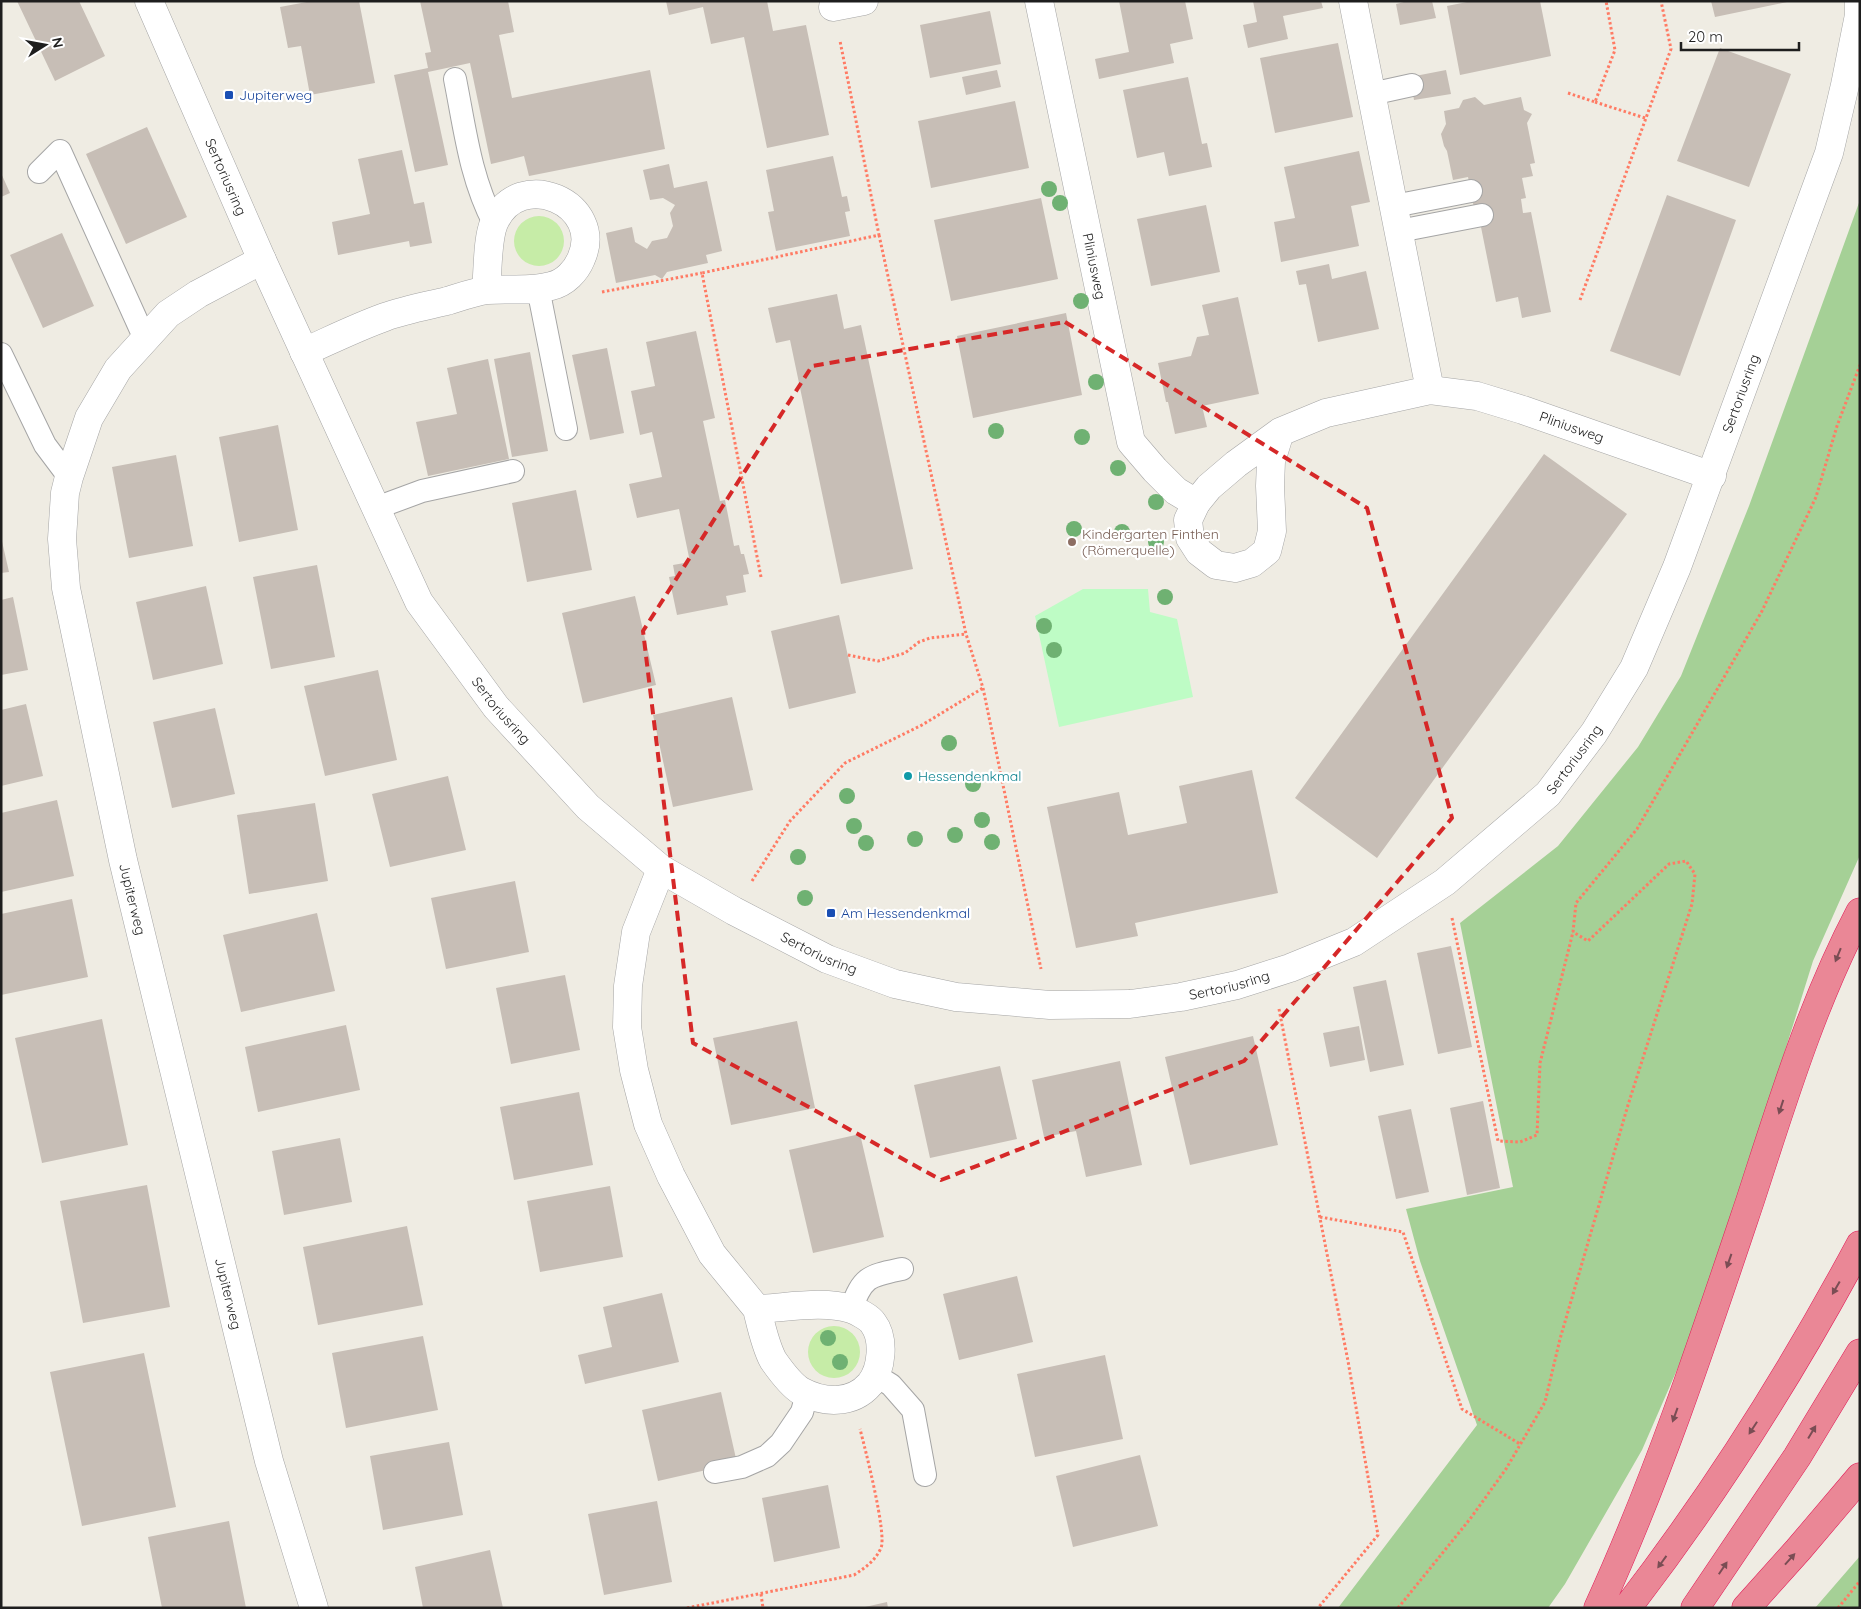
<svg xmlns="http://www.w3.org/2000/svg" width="1861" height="1609" viewBox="0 0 1861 1609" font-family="Quicksand,sans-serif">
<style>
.grass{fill:#c6eca7}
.forest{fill:#a5d096}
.park{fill:#befcc5}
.building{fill:#c7beb6}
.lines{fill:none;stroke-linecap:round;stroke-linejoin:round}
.lane-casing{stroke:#a5a5a5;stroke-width:24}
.street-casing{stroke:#a5a5a5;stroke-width:29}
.highway-casing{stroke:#e11c58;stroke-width:29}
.path{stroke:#ff7b64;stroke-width:3;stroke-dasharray:2.5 2.5;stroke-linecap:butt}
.lane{stroke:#fff;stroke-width:22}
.street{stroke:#fff;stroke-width:28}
.highway{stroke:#ea8796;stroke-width:28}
.tree{fill:#6fb172}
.oneway{fill:#7a4d54}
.marked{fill:none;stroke:#d62828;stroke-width:4;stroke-dasharray:10 6;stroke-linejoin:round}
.transit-dot{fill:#1a4fb4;stroke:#fff;stroke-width:2}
.education-dot{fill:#8d6e63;stroke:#fff;stroke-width:2}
.culture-dot{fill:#0f9aa8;stroke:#fff;stroke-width:2}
.labels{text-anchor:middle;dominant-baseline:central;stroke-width:4.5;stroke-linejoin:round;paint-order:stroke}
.transit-label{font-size:14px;fill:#164399;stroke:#fff;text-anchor:start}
.street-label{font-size:14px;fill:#1e1e1e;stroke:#fff}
.education-label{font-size:14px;fill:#785e54;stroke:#fff;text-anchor:start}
.culture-label{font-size:14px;fill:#0d838f;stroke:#fff;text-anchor:start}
</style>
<rect width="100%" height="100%" fill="#efece3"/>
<path class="grass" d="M514 241a25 25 0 1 1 50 0a25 25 0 1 1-50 0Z
M808 1352a26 26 0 1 1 52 0a26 26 0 1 1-52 0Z"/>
<path class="forest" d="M1860 200V855L1813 961 1707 1301 1642 1450 1565 1584 1548 1608H1338L1477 1425 1420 1261 1406 1209 1513 1187 1460 923 1558 846 1638 747 1681 676 1749 506Z
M1860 1556V1608H1815Z"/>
<path class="park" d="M1083 589H1148L1150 612 1177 619 1193 697 1059 727 1035 616Z"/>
<path class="building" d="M17 1H79L105 56 55 81Z
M312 1H359L375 83 310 95 301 46 288 48 280 7Z
M420 1H508L514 32 499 35 512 98 650 70 665 149 529 176 524 156 491 164 470 63 428 72 448 165 415 172 394 75 428 68 425 53 431 52Z
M666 1H767L773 31 806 25 829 135 767 148 744 37 711 44 703 7 669 15Z
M1119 1H1185L1193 39 1170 44 1174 63 1099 79 1095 59 1129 52Z
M1253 1H1321L1323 8 1283 16 1288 39 1248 48 1243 25 1257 22Z
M1408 1H1432L1436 18 1400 25 1396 4Z
M1472 1H1540L1551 56 1460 75 1447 6Z
M1711 1H1787V2L1715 17Z
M990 11 1001 64 930 78 920 25Z
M1338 43 1353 117 1275 133 1260 58Z
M1720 48 1791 74 1749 187 1677 161Z
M997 70 1001 87 966 95 962 77Z
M1446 70 1451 94 1414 100 1410 77Z
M1188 77 1202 144 1207 143 1212 167 1169 176 1164 152 1137 158 1123 90Z
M1475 97 1484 105 1521 97 1524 110 1532 114 1527 123 1535 163 1530 164 1533 176 1522 178 1526 198 1521 199 1523 213 1531 212 1551 312 1522 318 1518 297 1496 302 1480 222 1474 208 1468 177 1453 180 1447 151 1444 146 1441 134 1446 124 1444 111 1459 108 1463 100Z
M1015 101 1029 168 931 188 918 121Z
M147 127 187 217 126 244 86 154Z
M402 150 414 204 424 202 432 243 410 247 409 241 338 255 332 222 370 214 358 159Z
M1359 151 1370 202 1351 206 1359 246 1281 262 1274 222 1295 218 1284 167Z
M833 156 842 197 847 196 850 211 845 212 850 236 776 251 768 212 774 211 766 170Z
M669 164 674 188 707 181 722 251 706 255 708 263 667 272 662 279 655 275 616 283 606 233 632 227 635 242 647 249 652 241 667 238 673 226 670 213 675 205 663 198 650 200 643 170Z
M1 173 10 193 1 197Z
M1667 195 1736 220 1680 376 1610 351Z
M1041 198 1058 279 951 301 934 220Z
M1206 205 1220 272 1151 286 1137 219Z
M62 233 94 306 43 328 10 255Z
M1329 264 1332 279 1366 271 1379 329 1318 342 1306 284 1299 285 1296 271Z
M837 294 844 329 861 325 913 569 841 584 790 340 776 343 768 308Z
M1238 297 1259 394 1202 406 1207 427 1175 434 1168 402H1166L1158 363 1191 356 1197 337 1209 335 1202 305Z
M1066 313 1082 395 973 418 957 336Z
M696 331 715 418 703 421 720 501 725 500 734 546 739 545 741 554H744L749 574 743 575 746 592 726 596 728 605 677 615 669 577 675 576 673 565 690 562 679 509 637 518 629 484 662 477 652 432 640 435 631 391 655 386 646 342Z
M607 348 624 433 590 440 572 355Z
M530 352 548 451 512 457 494 359Z
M488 359 509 459 428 476 416 422 457 414 447 368Z
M278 425 298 530 239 542 219 437Z
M1544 454 1627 514 1377 858 1295 798Z
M176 455 193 546 129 558 112 467Z
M576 490 592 570 527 582 512 503Z
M1 537 9 572 1 573Z
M317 565 335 657 271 669 253 577Z
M206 586 223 664 153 680 136 602Z
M635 596 656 685 583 703 562 613Z
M13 597 28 670 1 675V600Z
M839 615 856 693 789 709 771 631Z
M378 670 397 760 325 776 304 686Z
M732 697 753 790 673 807 653 715Z
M26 704 43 776 1 786V710Z
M215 708 235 794 172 808 153 722Z
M1252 770 1278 893 1135 923 1138 936 1076 948 1047 807 1119 792 1128 835 1187 823 1179 786Z
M448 776 466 850 390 867 372 794Z
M57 800 74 876 1 892V813Z
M315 803 328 881 249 894 237 815Z
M515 881 529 952 446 969 431 898Z
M72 899 88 977 1 995V914Z
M317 913 335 991 241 1012 223 935Z
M1451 946 1472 1047 1438 1054 1417 953Z
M565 975 580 1050 511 1064 496 988Z
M1386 980 1404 1065 1370 1072 1353 987Z
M102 1019 128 1145 42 1163 15 1038Z
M797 1021 815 1108 731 1125 713 1038Z
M346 1025 360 1090 258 1112 245 1047Z
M1359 1026 1365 1060 1330 1067 1323 1033Z
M1253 1036 1278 1145 1190 1165 1165 1057Z
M1120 1061 1142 1165 1086 1177 1076 1131 1044 1137 1032 1080Z
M1000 1066 1017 1139 930 1158 914 1085Z
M579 1092 593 1165 514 1180 500 1107Z
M1483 1101 1500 1188 1467 1195 1450 1108Z
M1411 1109 1429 1192 1396 1199 1378 1116Z
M860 1134 884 1237 813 1253 789 1150Z
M340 1138 352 1202 284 1215 272 1151Z
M147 1185 170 1307 83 1323 60 1201Z
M610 1186 623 1257 540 1272 527 1201Z
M407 1226 423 1305 318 1325 303 1247Z
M1017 1276 1033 1342 959 1360 943 1294Z
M662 1293 679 1362 585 1384 578 1355 612 1347 603 1307Z
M423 1336 438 1410 346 1428 332 1353Z
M144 1353 176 1507 82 1526 50 1372Z
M1105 1355 1123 1439 1035 1457 1017 1374Z
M721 1392 737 1463 658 1481 642 1410Z
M449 1442 463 1515 383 1530 370 1456Z
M1140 1455 1158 1526 1073 1547 1056 1476Z
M828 1485 840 1548 774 1562 762 1498Z
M657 1501 672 1582 604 1595 588 1514Z
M229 1521 246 1608H162L148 1537Z
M490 1550 503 1608H423L415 1567Z
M887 1602 888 1608H865V1607Z"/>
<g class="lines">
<g class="lane-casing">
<path id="lane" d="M455 79C465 129 470 177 494 223
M1371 94 1412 85
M39 172 60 151 145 339
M1394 206 1471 191
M1399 231 1482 215
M538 288 566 429
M1 354 45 445 69 477
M376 508 422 491 513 471
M851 1309C863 1276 869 1276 902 1269
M875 1375 891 1385 913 1410 925 1475
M715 1472 742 1467 767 1456 781 1443 802 1412 807 1394"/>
</g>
<g class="street-casing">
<g id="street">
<path id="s1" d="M149 1 262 260 419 602 496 707 588 807 661 869 734 911 827 959 895 984 956 997 1050 1005 1130 1004 1181 997 1237 985 1290 968 1354 942 1445 882 1548 794 1594 733 1634 668 1677 567 1829 153 1845 85 1859 15V1"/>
<path id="s2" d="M1039 1 1131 442 1155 470 1176 491 1196 503"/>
<path d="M1353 1 1430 390"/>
<path d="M833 7 864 1"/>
<path id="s3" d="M262 260 198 294 168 314 118 369 89 418 69 477 65 493 62 539 66 588 123 860 269 1461 314 1608"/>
<path d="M304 352C331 340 357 327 385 317 404 310 426 306 447 301 460 297 474 292 487 290 508 288 531 292 551 286 565 283 576 271 581 259 606 204 519 165 494 223 487 239 488 272 486 290"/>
<path id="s4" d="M1280 432 1271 461 1270 486 1272 531 1267 551 1252 563 1235 568 1216 565 1199 552 1190 538 1188 520 1196 503 1209 487 1236 464 1280 432 1326 413 1430 390 1477 396 1523 410 1712 476"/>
<path d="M661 869 636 932 628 986 627 1027 634 1070 648 1124 671 1176 712 1254 757 1309C785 1308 823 1300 851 1309 857 1311 870 1318 873 1323 885 1339 882 1369 870 1384 852 1405 823 1403 801 1391 791 1385 780 1370 773 1360 765 1345 761 1325 757 1309"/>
</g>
</g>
<g class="highway-casing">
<path id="highway" d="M1598 1608C1658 1477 1704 1338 1750 1201 1782 1103 1812 1003 1860 912
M1627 1608C1715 1494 1792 1372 1860 1245
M1695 1608 1797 1457 1860 1353
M1746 1608 1798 1550 1860 1477"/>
</g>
<path class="path" d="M1568 93 1595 102 1615 50 1606 1
M1595 102 1645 118
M879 235 966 634 983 688 1041 969
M602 292 702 273
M1580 300 1671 49 1661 1
M761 577 702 273 879 235 840 41
M848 655 878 661 905 653 919 642 930 638 966 634
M752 881 790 821 845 763 922 725 983 688
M1452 918 1498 1141 1520 1142 1537 1135 1540 1063 1573 932 1576 903 1637 829 1762 611 1816 497 1837 426 1860 365
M1279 1009 1348 1361 1378 1535 1318 1608
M1320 1217 1403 1232 1462 1409 1520 1444
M761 1594 763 1608
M687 1608 854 1575C866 1567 875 1561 881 1548 887 1534 865 1448 860 1429
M1398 1608 1470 1519 1506 1469 1545 1402 1560 1339 1628 1105 1692 904 1695 874 1686 861 1669 864 1588 941 1573 932
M1838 1608 1860 1581"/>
<use href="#lane" class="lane"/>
<use href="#street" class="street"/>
<use href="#highway" class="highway"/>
</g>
<g class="tree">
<circle cx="1049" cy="189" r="8"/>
<circle cx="1060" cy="203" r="8"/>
<circle cx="1081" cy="301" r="8"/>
<circle cx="1096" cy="382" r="8"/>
<circle cx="996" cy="431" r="8"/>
<circle cx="1082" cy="437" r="8"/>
<circle cx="1118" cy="468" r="8"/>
<circle cx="1156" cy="502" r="8"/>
<circle cx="1074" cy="529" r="8"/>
<circle cx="1122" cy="532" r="8"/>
<circle cx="1156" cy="542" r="8"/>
<circle cx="1165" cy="597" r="8"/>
<circle cx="1044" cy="626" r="8"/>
<circle cx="1054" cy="650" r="8"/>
<circle cx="949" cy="743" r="8"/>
<circle cx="973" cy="784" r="8"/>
<circle cx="847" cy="796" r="8"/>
<circle cx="982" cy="820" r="8"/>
<circle cx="854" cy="826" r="8"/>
<circle cx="955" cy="835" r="8"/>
<circle cx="915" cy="839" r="8"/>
<circle cx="992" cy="842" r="8"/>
<circle cx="866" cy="843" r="8"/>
<circle cx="798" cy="857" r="8"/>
<circle cx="805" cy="898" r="8"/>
<circle cx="828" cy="1338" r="8"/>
<circle cx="840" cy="1362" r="8"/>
</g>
<defs><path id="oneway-solid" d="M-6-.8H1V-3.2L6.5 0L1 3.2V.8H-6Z" transform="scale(1.25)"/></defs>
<g class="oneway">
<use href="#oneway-solid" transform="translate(1838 955) rotate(112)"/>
<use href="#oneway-solid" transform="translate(1781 1107) rotate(108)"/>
<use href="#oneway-solid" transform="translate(1729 1261) rotate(109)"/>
<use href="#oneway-solid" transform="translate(1836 1288) rotate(120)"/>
<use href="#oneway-solid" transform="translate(1675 1415) rotate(110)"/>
<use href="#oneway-solid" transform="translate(1753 1428) rotate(123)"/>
<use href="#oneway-solid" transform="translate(1812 1432) rotate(-59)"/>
<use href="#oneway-solid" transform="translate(1790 1559) rotate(-48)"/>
<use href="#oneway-solid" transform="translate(1662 1562) rotate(126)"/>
<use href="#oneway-solid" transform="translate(1723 1568) rotate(-56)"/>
</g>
<path class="marked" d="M1065 322 1367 508 1452 818 1244 1061 941 1180 693 1043 643 631 812 366Z"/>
<g class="transit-dot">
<rect x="224" y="90" width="10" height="10" rx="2.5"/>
<rect x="826" y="908" width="10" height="10" rx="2.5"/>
</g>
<circle class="education-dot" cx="1072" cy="542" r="5"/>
<circle class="culture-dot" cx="908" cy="776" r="5"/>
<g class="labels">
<g class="transit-label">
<text x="239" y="95">Jupiterweg</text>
<text x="841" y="913">Am Hessendenkmal</text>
</g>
<g class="street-label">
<text stroke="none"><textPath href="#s1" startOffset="192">Sertoriusring</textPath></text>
<text stroke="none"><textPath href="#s2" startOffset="271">Pliniusweg</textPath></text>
<text stroke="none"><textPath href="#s1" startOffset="2444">Sertoriusring</textPath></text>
<text stroke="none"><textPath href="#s4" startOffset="666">Pliniusweg</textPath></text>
<text stroke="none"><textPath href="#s1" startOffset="795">Sertoriusring</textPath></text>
<text stroke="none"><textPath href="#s1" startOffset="2040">Sertoriusring</textPath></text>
<text stroke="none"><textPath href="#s3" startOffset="732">Jupiterweg</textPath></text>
<text stroke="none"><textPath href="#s1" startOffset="1200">Sertoriusring</textPath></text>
<text stroke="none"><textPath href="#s1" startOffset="1620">Sertoriusring</textPath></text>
<text stroke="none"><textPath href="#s3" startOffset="1138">Jupiterweg</textPath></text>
</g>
<g class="education-label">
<text x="1082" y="534">Kindergarten Finthen<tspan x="1082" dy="16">(Römerquelle)</tspan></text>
</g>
<g class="culture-label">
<text x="918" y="776">Hessendenkmal</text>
</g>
</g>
<rect width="1861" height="1609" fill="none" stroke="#1e1e1e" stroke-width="5"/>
<g transform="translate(45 45) rotate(79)" stroke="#ffffff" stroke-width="4" paint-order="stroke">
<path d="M0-4L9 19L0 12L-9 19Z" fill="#1e1e1e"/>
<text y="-8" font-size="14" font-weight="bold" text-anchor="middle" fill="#1e1e1e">N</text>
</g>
<path d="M1681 42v8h118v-8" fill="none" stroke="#1e1e1e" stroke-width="2.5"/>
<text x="1688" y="42" font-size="15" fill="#1e1e1e" stroke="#ffffff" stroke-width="4" paint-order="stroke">20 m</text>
</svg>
